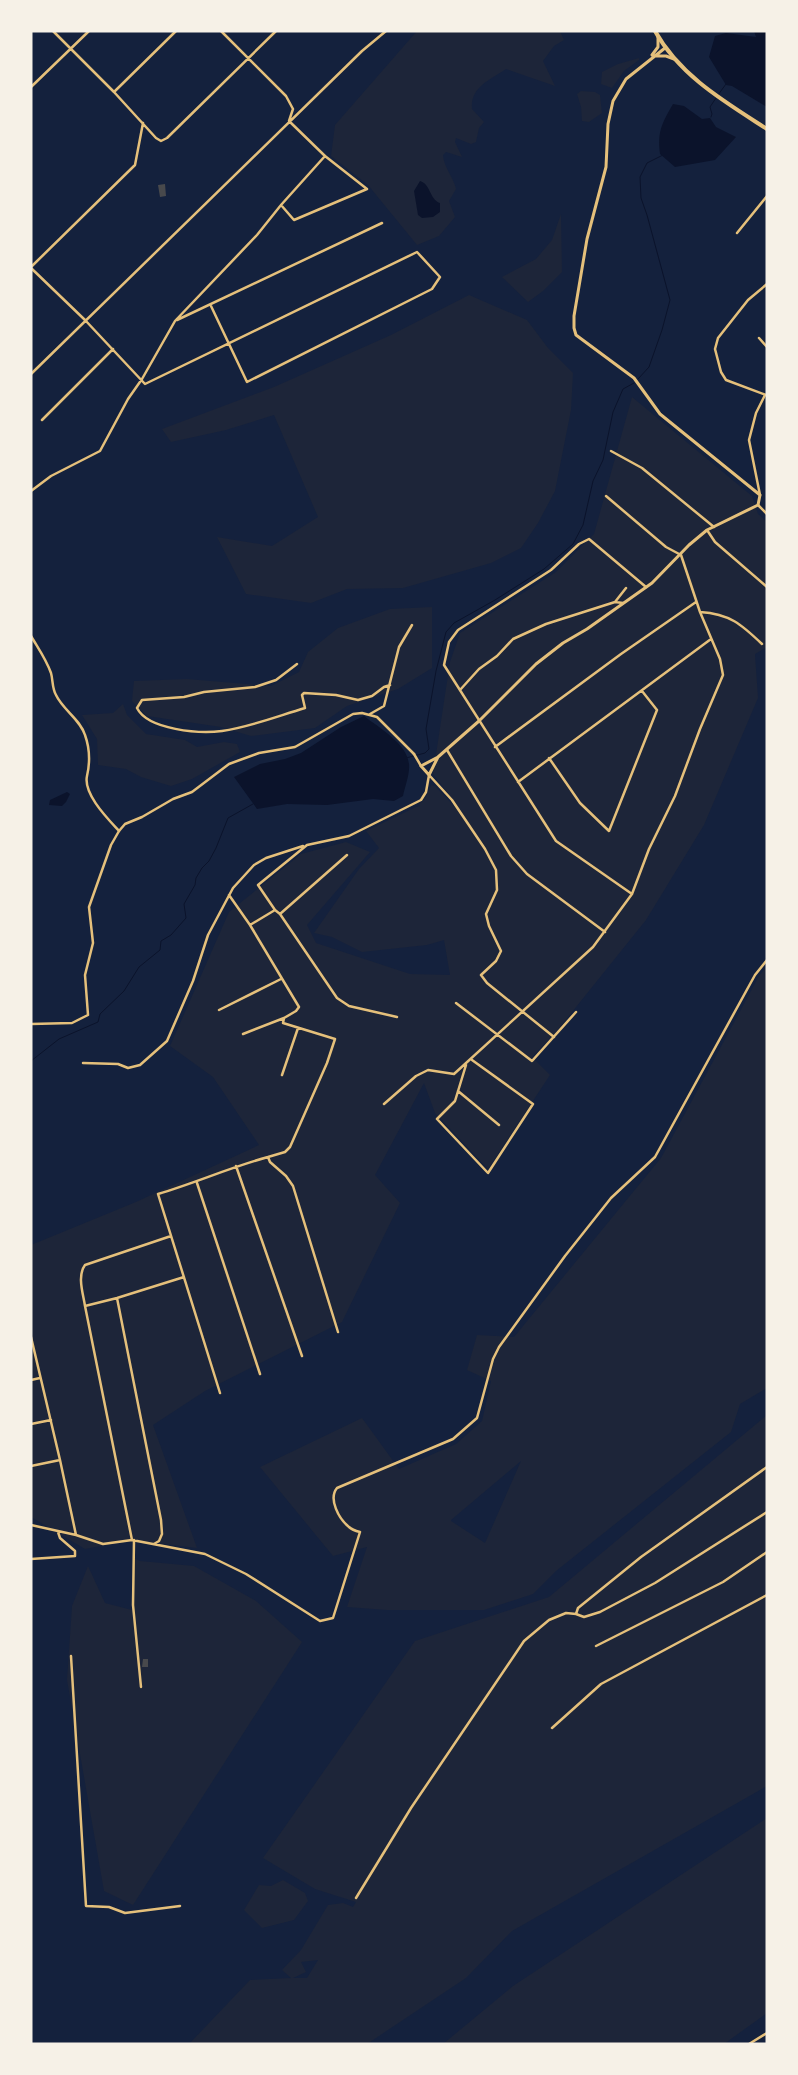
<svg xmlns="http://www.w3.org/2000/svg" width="798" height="2075" viewBox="0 0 798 2075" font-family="Roboto,sans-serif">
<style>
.green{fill:#1d2539;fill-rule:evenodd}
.water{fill:#0b132b}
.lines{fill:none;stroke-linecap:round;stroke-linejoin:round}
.stream{stroke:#0b132b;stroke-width:1}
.building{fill:#48494c}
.minor{stroke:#e5c07b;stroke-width:2.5}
.tertiary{stroke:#e5c07b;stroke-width:2.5}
.secondary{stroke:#e5c07b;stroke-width:3}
.primary{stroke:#e5c07b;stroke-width:4}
</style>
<rect width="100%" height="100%" fill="#14213d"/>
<path class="green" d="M417 31H560L564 40 554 46 543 61 555 86 506 69C490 80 470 87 472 109L484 122 479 128 476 142 471 144 456 138 455 142 462 157 446 152 443 155C444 168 453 176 456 189L449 201 455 217 439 236 417 245 368 185 331 156 335 125Z
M639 58V60L624 71 612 88 601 84 602 72 618 64Z
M581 91 595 92 600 95 602 113 589 122 582 121 581 107 577 94Z
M561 214 562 272 543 291 528 302 502 277 536 259 552 240Z
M469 295 527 320 548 348 573 373 571 410 555 491 538 523 521 548 491 563 403 588 347 589 311 603 246 594 217 537 272 546 318 517 274 415 226 430 171 442 162 429 274 387 391 335Z
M632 397 752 496 758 514 767 522V647L755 654 758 698 704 825 646 920 556 1032 532 1057 550 1075 488 1169 435 1113 424 1083 375 1175 400 1203 342 1322 205 1391 153 1425 197 1548 132 1540 85 1549 31 1517V1245L136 1202 259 1145 213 1077 170 1046 229 912 301 854 346 842 370 852 307 925 316 943 410 974 450 975 444 940 427 945 362 952 332 937 314 933 359 869 379 848 366 831 416 807 420 806 419 804 425 799 431 785 435 786 455 807 457 805 433 774 450 662 460 633 556 572 594 534Z
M432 607V668L398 689 347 706 315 728 251 736 221 727 147 716 132 701 134 681 187 679 271 686 299 672 308 652 338 628 390 609Z
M123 704 127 715 146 734 185 740 197 747 224 742 237 744 240 752 192 779 171 786 141 777 126 769 98 765 97 739 82 715 113 713Z
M767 966V1388L740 1404 731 1432 556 1571 533 1594 484 1610H387L347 1607 367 1547 333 1556 260 1467 362 1418 399 1469 456 1444 482 1421 491 1381 467 1370 477 1335 514 1337 661 1158 759 976ZM521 1461 485 1543 451 1521V1520Z
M767 1415V1786L512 1931 466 1978 367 2044H189L250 1980 291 1978 282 1970 301 1950 328 1905 343 1903 353 1907 356 1902 315 1889 263 1858 415 1641 549 1597ZM318 1960 307 1978H293L306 1972 301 1962Z
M134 1558 140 1561 194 1566 256 1601 302 1642 133 1905 104 1891 67 1680 72 1606 88 1566 105 1603 132 1610Z
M767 1818V2013L724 2044H443L513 1986Z
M283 1880 305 1893 308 1901 294 1920 262 1928 244 1910 259 1885 271 1886Z"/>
<path class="water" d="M754 31H767V107L732 86 726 85 709 57 715 36 726 33 756 37Z
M673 104 684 106 702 119 710 118 716 127 736 137 715 160 675 167 660 154C657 132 662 123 673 104Z
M420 181C431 184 429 199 440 203V212L433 217 422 218 418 215 414 191Z
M364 716C379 728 407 743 409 764 410 774 405 786 403 796L394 801 373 799 327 805 287 804 257 809 234 777 260 764 285 759 301 753 341 727Z
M67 792 70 794 66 802 62 806 49 805 50 800Z"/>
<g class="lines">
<path class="stream" d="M718 95 726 84
M711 117 712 114 710 107 716 98
M638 379 649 367 662 330 670 300 647 215 641 198 640 177 647 163 663 155
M406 758 425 753 429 749 426 729 436 671 446 632 454 623 495 600 544 569 573 544 583 525 593 481 603 460 613 412 623 389 634 383
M31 1061 59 1039 98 1022 100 1014 124 991 139 967 160 950 161 941 171 935 186 918 184 904 195 885 196 878 202 868 209 861 216 848 228 818 253 804"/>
</g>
<path class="building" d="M165 184 166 196 160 197 158 185Z
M143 1659H148V1667H142Z"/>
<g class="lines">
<path class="minor" d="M53 31 114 92 156 138 161 141 167 138 276 31
M31 87 89 31
M114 92 176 31
M281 205 294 220 367 189 325 156
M737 233 767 196
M31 267 135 165 143 123
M31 268 85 320 145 384 417 252 440 277 432 289 247 382 211 306
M177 320 382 223
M759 338 767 347
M31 374 362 51 386 31
M766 395 726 380 721 372 715 349 718 338 748 300 767 284
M42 420 113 349
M611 451 642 468 714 527
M31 491 51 476 100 451 128 399 142 379 175 321 257 235 281 205 325 156 289 121 293 109 286 96 221 31
M760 495 749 440 756 413 765 395
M758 505 767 514
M707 530 715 542 767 587
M615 602 626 588
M700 612C730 614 741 624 762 644
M297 664 276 680 255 687 204 692 184 697 142 700 137 708C148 730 200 734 222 731 250 727 278 716 305 708L302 695 304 693 336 695 358 700 372 696 384 687 390 685
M460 690 479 669 497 656 513 639 546 624 615 602 623 603
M370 714 384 706 399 647 412 625
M495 747 621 654 696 602
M447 750 511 856 527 874 605 932
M414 754 421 766
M549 758 580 803 609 831 657 710 642 691
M429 775 452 800 485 849 496 870 497 890 486 914 489 926 501 951 496 961 481 975 487 983 554 1037
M518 782 711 639
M632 894 556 841 444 665 449 642 458 630 551 570 579 544 589 539 646 587
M229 895 250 925
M275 910 280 914 337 998 349 1006 397 1017
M280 914 347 855
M456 1003 532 1061 576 1012
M219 1010 281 979
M31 1024 72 1023 88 1015 85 975 93 943 89 907 111 845 119 831
M243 1034 284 1018
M83 1063 118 1064 128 1068 140 1065 167 1041 193 981 208 935 233 888 254 865 266 858 303 846
M466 1065 455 1101 437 1119 488 1173 533 1104 472 1060
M282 1075 298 1028
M458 1091 499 1125
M384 1104 416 1076 428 1070 454 1074 593 947 632 894 649 849 675 796 700 729 723 675 720 659 700 612 681 555 666 547 606 496
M268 1157 285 1152 290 1147 327 1063 335 1039 283 1023 284 1018 296 1011 299 1007 250 925 275 910 258 885 307 845 349 836 421 800 426 792 429 775
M236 1166 302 1356
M197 1183 260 1374
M117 1298 161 1520 162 1534 159 1541 154 1544
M85 1306 117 1298 184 1277
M31 1337 60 1460 76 1535 103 1544 132 1540 85 1306C83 1293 77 1276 85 1265L171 1236
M31 1380 40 1378
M220 1393 158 1194C195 1183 231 1167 268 1157L270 1162 286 1176 293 1186 338 1332
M31 1424 51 1420
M31 1466 60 1460
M31 1525 76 1535
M132 1540 205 1554 246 1574 320 1621 333 1618 360 1532C356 1531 352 1530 349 1527 339 1519 328 1499 337 1488L453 1439 477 1418 493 1359 499 1347 565 1256 611 1198 655 1157 755 975 767 960
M134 1540 133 1605 141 1687
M31 1559 75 1556V1551L60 1538 58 1532
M576 1614 578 1608 641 1557 767 1467
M596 1646 723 1582 767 1552
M71 1656 86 1906 109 1907 125 1913 180 1906
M552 1728 601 1684 767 1595
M356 1898 411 1808 524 1641 549 1620 566 1613 576 1614 584 1617 600 1612 655 1583 767 1512
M749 2044 767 2033"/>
<path class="tertiary" d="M31 636C38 648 46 659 51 673 53 680 52 688 56 695 63 710 80 719 85 735 90 749 90 763 87 776 83 794 108 819 119 831L125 824 142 817 173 799 192 792 229 764 259 753 295 747 353 714 362 713 377 717 414 754"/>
<path class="secondary" d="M652 55 658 47V36
M656 56H666L674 59
M438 757 421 766 429 775 438 757 479 721 536 664 563 643 587 629 652 583 689 545 707 530 758 505 760 495 660 414 634 378 576 335 574 328V316L587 239 606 167 608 124 613 101 626 79 665 48"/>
<path class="primary" d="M655 31C680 76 725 102 767 129"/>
</g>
<rect width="798" height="2075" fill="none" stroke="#f6f1e7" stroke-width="65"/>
</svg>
